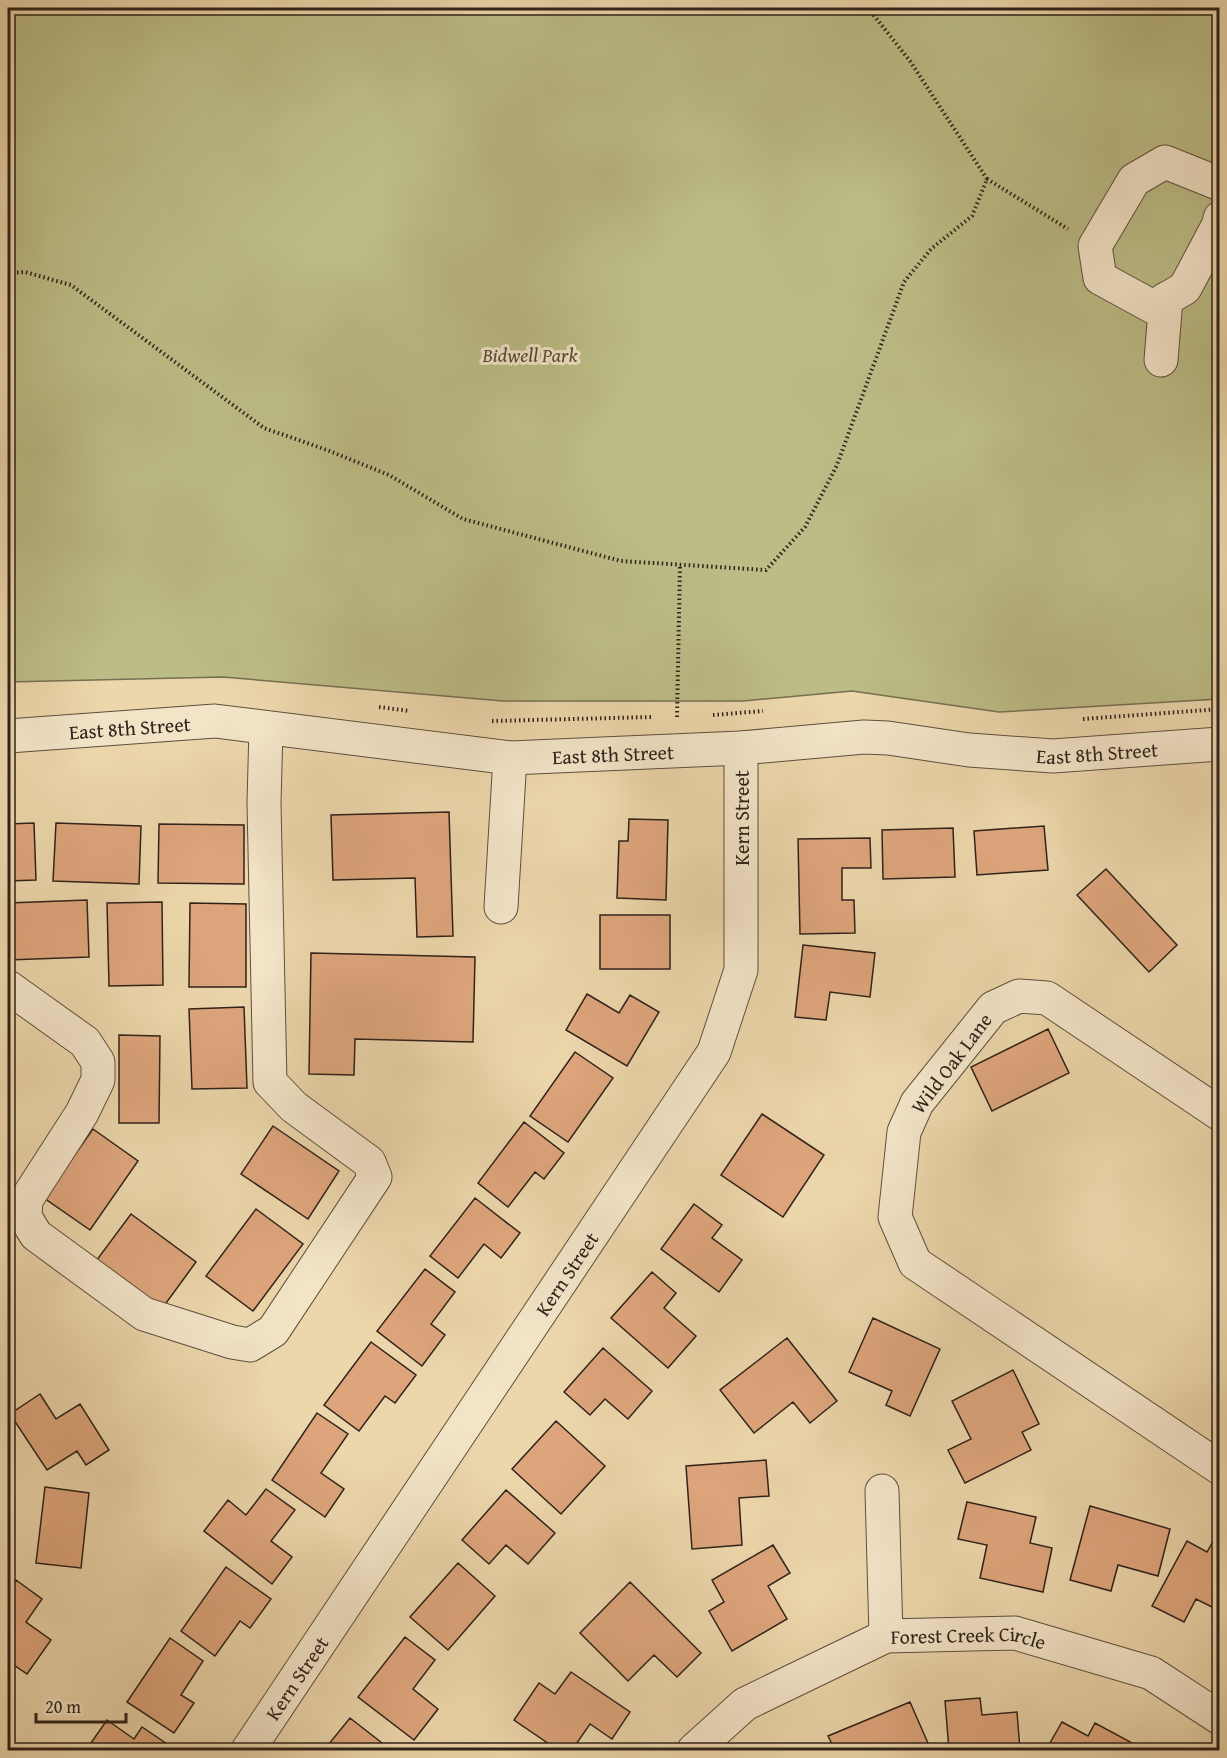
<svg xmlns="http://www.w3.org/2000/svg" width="1227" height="1758" viewBox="0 0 1227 1758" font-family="'Gentium Book Plus',serif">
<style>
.green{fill:#bcbc86;stroke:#766f50;stroke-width:1.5}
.building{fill:#dea57c;stroke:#2f221a;stroke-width:1.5}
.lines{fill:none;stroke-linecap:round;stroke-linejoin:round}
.minor-casing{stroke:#5e4f3e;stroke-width:35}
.path{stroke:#2f221a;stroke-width:4;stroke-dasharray:1.5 3;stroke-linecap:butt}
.minor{stroke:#f3e4c8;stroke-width:33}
.labels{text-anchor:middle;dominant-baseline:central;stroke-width:6;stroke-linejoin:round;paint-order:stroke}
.park-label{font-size:20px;font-style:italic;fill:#524835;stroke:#f3e4c8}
.street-label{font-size:20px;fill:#2f221a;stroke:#f3e4c8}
</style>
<rect width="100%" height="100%" fill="#ecd6ab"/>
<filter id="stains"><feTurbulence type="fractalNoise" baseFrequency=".00333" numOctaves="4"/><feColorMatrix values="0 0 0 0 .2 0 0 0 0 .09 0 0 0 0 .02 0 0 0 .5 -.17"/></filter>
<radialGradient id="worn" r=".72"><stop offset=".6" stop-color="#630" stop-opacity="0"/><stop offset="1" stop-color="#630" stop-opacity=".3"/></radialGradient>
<path class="green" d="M8 8H1219V699L999 712 852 691 743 701H503L223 677 8 682Z"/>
<path class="building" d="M449 812 453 936 417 937 415 878 333 880 331 815Z
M629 819 668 820 666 900 617 898 619 841H628Z
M34 823 36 880 8 881V824Z
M56 823 141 826 139 884 53 881Z
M159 824 244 825V884L158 883Z
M1044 826 1048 870 977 875 974 831Z
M953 828 955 877 883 879 882 830Z
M870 838 871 868H842V900H854L855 933 800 934 798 839Z
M1106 869 1177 945 1149 972 1077 895Z
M87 900 89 957 8 960V903Z
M162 902 163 985 109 986 107 903Z
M190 903 246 904V987H189Z
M600 915H670V969H600Z
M803 945 875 953 870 997 830 992 826 1020 795 1017Z
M311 953 475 957 473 1042 355 1039 354 1075 309 1074Z
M587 994 619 1013 630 995 659 1012 627 1066 566 1030Z
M244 1007 247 1088 192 1089 189 1009Z
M1048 1029 1069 1073 992 1111 971 1067Z
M119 1035 160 1036 159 1123H119Z
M575 1052 613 1078 568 1142 530 1116Z
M762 1114 824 1155 783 1217 721 1175Z
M524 1122 564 1153 544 1179 535 1172 508 1207 478 1183Z
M273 1126 339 1171 308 1219 241 1174Z
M93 1129 138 1161 90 1230 44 1198Z
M475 1198 520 1233 501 1258 484 1244 458 1278 430 1256Z
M694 1204 722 1225 712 1238 742 1260 719 1292 661 1249Z
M256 1209 303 1244 253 1311 206 1276Z
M131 1214 196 1262 161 1310 96 1261Z
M425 1269 455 1292 431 1324 445 1335 422 1366 377 1331Z
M652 1272 676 1293 664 1308 696 1336 668 1368 611 1318Z
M873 1318 940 1349 910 1416 886 1405 892 1391 849 1372Z
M787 1338 837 1401 810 1423 793 1402 754 1433 720 1390Z
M371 1342 416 1375 395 1403 385 1396 359 1431 324 1405Z
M603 1348 652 1391 628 1419 605 1399 590 1415 564 1392Z
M1013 1370 1039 1424 1022 1432 1031 1450 965 1483 948 1450 971 1439 952 1401Z
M40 1394 56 1419 80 1404 109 1450 86 1465 77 1451 47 1470 10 1414Z
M317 1413 348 1434 321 1473 344 1489 325 1517 272 1480Z
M556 1421 605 1466 561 1514 512 1469Z
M766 1460 769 1496 739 1498 742 1545 692 1549 686 1466Z
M45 1487 89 1493 81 1568 36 1563Z
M266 1489 295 1510 271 1541 292 1557 272 1584 204 1531 228 1500 246 1515Z
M506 1490 555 1533 528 1564 506 1545 489 1564 462 1540Z
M967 1502 1036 1517 1030 1543 1052 1548 1043 1592 980 1578 987 1545 958 1539Z
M1090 1506 1170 1529 1158 1576 1118 1565 1111 1591 1070 1580Z
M1216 1536 1220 1538V1611L1196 1599 1184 1622 1152 1606 1187 1541 1207 1552Z
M773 1545 790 1573 768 1586 787 1619 732 1651 709 1611 724 1602 712 1580Z
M458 1563 495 1596 448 1650 410 1617Z
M226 1567 271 1599 250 1628 240 1621 215 1656 181 1631Z
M16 1580 42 1599 26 1622 51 1640 27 1674 8 1661V1592Z
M630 1582 701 1653 677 1677 654 1655 628 1681 580 1633Z
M405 1637 435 1660 413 1689 438 1709 414 1740 358 1697Z
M170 1638 203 1661 181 1695 194 1703 174 1733 127 1702Z
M571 1672 630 1712 612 1739 590 1724 572 1750H558L514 1720 539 1683 555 1694Z
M980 1698 982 1715 1017 1712 1020 1750H949L945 1701Z
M910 1702 931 1750H835L828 1736Z
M350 1718 391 1750H324Z
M107 1720 134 1739 142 1727 170 1746 167 1750H86Z
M1062 1722 1088 1736 1095 1723 1134 1744 1130 1750H1046Z"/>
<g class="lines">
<g class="minor-casing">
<g id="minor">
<path d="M1220 184 1165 162 1134 180 1095 246 1100 278 1153 307 1185 288 1219 224 1220 218"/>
<path d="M1161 360 1166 299"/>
<path id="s1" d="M8 736 215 721 510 758 741 748 864 737 888 738 969 750 1053 756 1220 744"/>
<path d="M501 907 510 758"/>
<path d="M8 987 85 1042 98 1062V1080L82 1113 26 1200 25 1217 36 1235 144 1314 232 1342 250 1345 273 1331 375 1177 369 1162 294 1107 270 1082 264 803 266 728"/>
<path d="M1220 1114 1047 998 1019 996 993 1008 917 1103 904 1132 895 1217 915 1263 1220 1468"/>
<path d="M882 1491 886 1636"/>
<path id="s2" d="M248 1750 714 1052 741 970V748"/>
<path id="s3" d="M694 1750 745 1704 886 1636 1015 1633 1151 1673 1220 1718"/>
</g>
</g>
<path class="path" d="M987 179 1068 229
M8 273 25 272 71 285 264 428 327 450 389 475 463 519 621 561 766 570 805 527 837 465 904 282 931 249 972 216 987 179 910 61 868 8
M379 707 410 711
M713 715 763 711
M677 717 680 564
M1083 719 1220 709
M492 721 652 717"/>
<use href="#minor" class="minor"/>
</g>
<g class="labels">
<g class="park-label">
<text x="530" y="354">Bidwell Park</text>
</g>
<g class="street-label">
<text stroke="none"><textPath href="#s1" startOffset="122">East 8th Street</textPath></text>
<text stroke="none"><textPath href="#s1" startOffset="1094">East 8th Street</textPath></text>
<text stroke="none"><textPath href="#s1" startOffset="608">East 8th Street</textPath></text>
<text transform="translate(741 818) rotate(-90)">Kern Street</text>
<text transform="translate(951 1063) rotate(-53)">Wild Oak Lane</text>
<text stroke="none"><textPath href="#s2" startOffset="573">Kern Street</textPath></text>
<text stroke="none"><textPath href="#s3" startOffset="308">Forest Creek Circle</textPath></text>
<text stroke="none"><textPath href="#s2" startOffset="87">Kern Street</textPath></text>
</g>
</g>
<rect width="1227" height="1758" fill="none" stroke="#ecd6ab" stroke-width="30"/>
<rect x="9" y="9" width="1209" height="1740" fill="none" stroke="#2f221a" stroke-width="3"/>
<rect x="15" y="15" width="1197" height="1728" fill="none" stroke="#2f221a" stroke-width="1.5"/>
<path d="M36 1713v9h90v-9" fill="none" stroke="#2f221a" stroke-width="3"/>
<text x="45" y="1713" font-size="18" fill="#2f221a" stroke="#f3e4c8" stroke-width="4.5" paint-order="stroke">20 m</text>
<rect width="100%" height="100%" filter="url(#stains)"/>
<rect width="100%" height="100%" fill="url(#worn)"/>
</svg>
